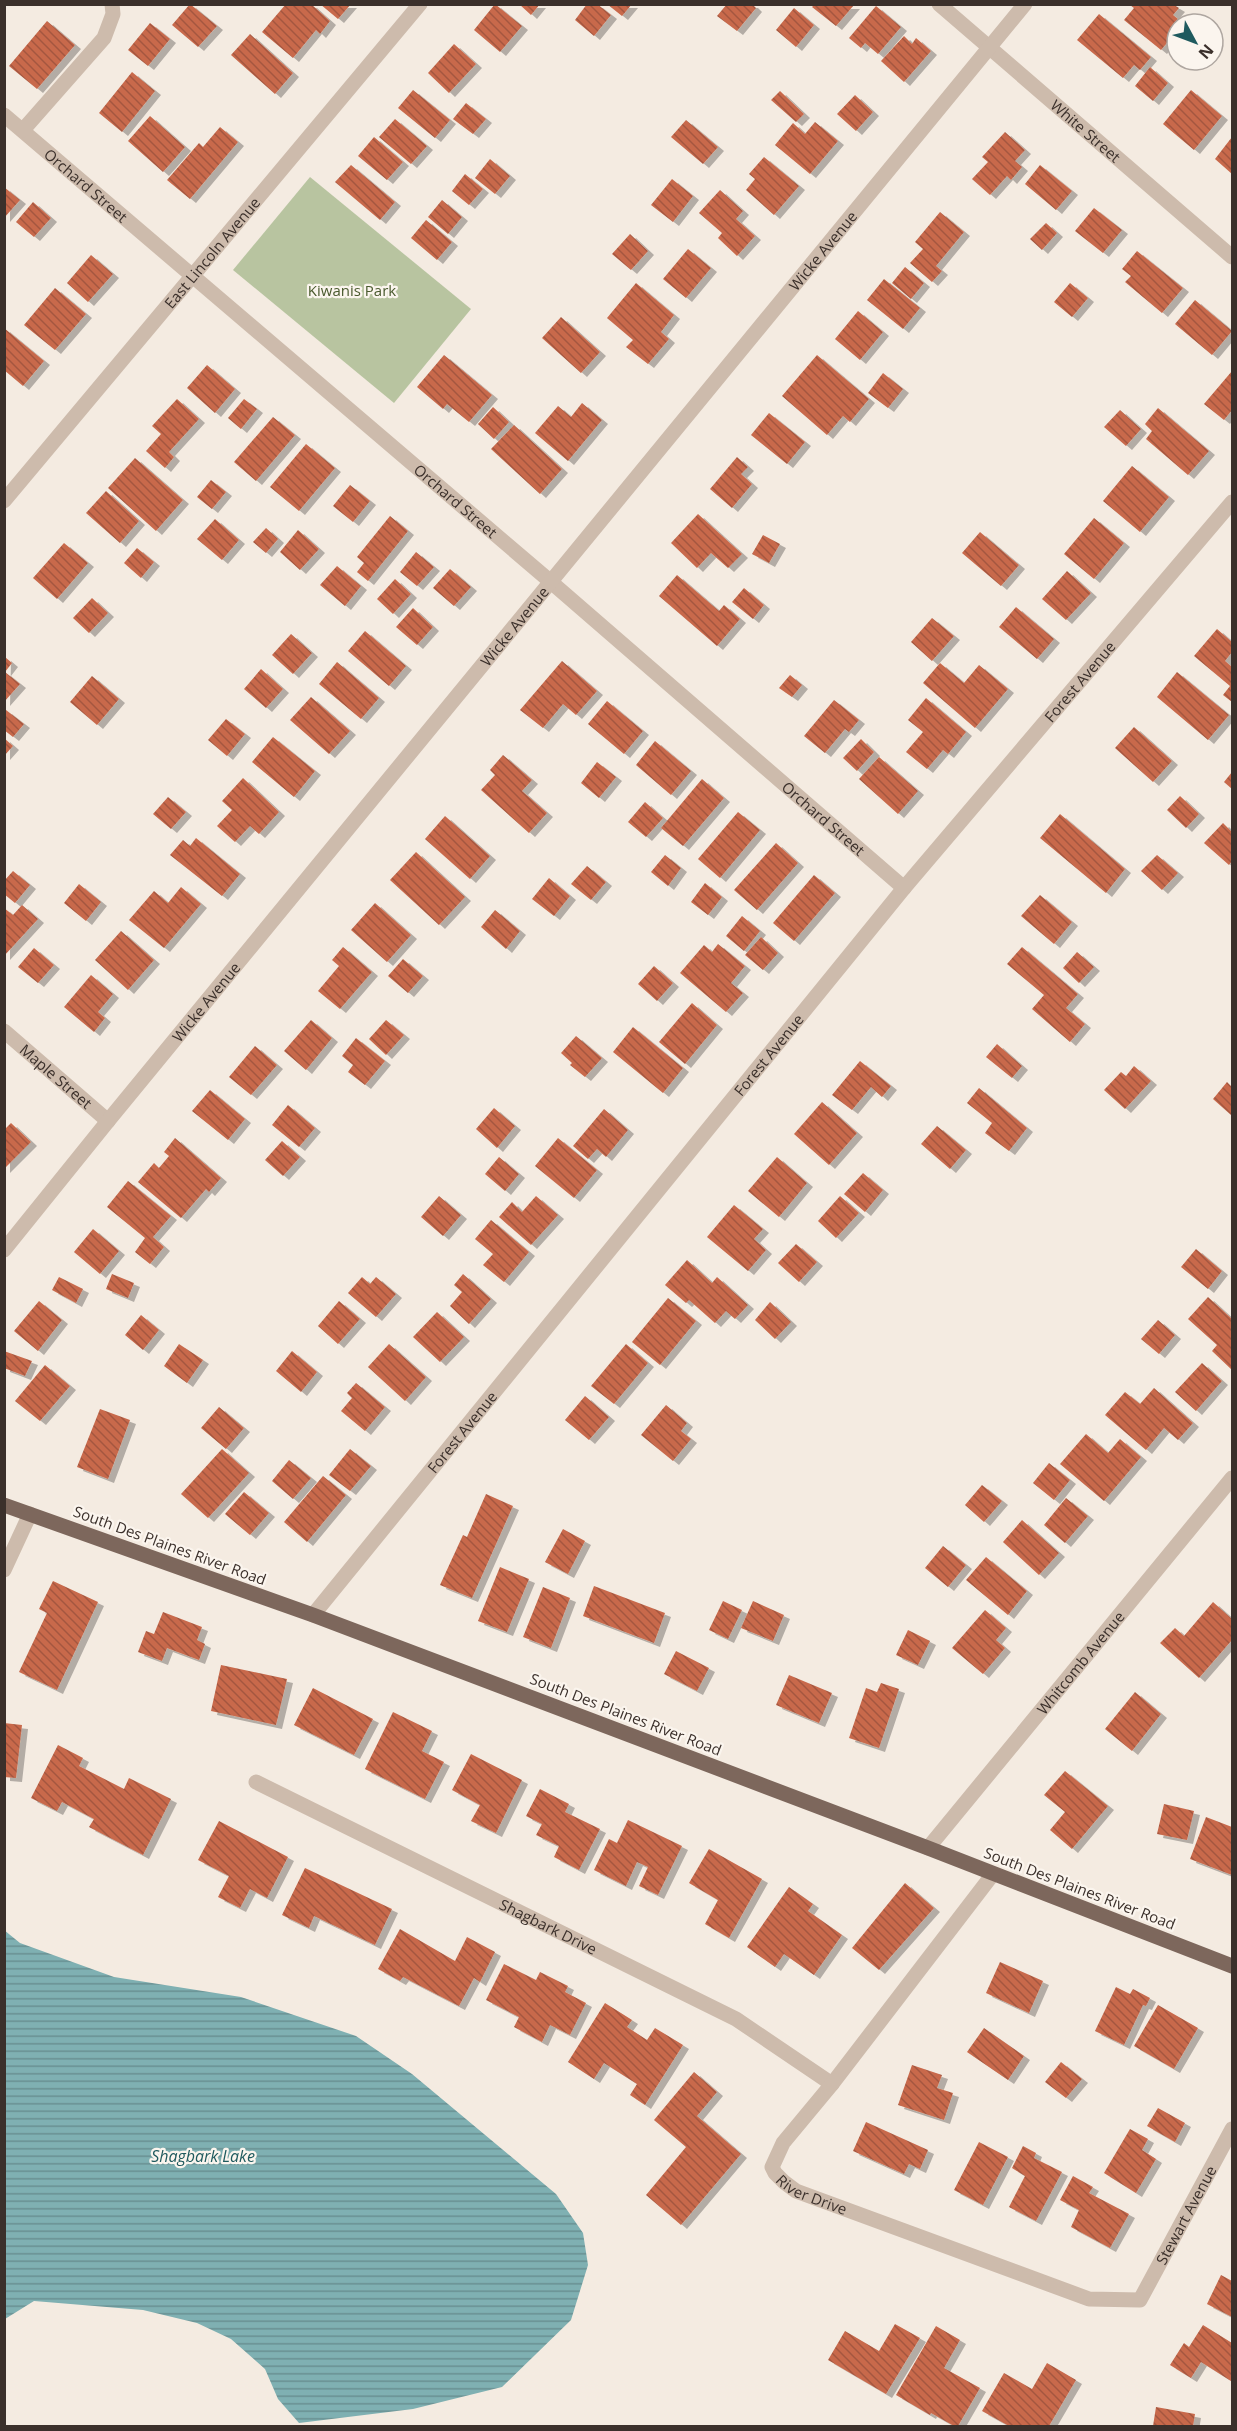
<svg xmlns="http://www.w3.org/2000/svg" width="1237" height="2431" viewBox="0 0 1237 2431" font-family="'Open Sans',sans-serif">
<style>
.green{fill:#b8c4a0}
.water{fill:url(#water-rules)}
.building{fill:url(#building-back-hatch);filter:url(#shadow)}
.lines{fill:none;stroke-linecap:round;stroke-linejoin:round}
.minor{stroke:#cdbbac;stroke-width:15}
.major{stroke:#7d675c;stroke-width:15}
.labels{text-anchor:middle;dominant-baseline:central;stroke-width:4.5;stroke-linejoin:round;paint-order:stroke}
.street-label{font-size:15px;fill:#3b302b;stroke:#fbf5ee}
.park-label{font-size:15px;fill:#4a5a2e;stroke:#fbf5ee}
.water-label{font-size:16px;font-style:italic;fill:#1f5a5e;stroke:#fbf5ee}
</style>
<defs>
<pattern id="water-rules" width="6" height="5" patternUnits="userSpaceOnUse" patternTransform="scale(1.5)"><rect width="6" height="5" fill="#7fb0b2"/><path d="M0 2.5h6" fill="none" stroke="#699091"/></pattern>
<pattern id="building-back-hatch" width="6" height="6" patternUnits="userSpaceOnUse" patternTransform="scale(1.5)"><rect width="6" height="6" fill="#c8694b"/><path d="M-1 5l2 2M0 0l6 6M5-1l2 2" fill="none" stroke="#a4573f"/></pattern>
<filter id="shadow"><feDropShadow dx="6" dy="4" stdDeviation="0" flood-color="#0004"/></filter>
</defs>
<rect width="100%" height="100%" fill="#f4ebe1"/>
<path class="green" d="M310 177 471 309 394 403 233 270Z"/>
<path class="water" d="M4 1930 20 1943 114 1977 241 1997 356 2036 412 2074 556 2194 583 2233 588 2265 571 2320 502 2387 413 2409 299 2423 278 2399 265 2369 231 2339 197 2323 143 2310 34 2301 5 2319Z"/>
<path class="building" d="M190 4 217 26 198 47 172 25Z
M286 4H311L330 21 320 34 316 30 293 58 262 32Z
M320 4H351L338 19Z
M495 4 522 26 500 52 474 30Z
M519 4H540L531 15Z
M587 4H597L611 15 594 36 575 20Z
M607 4H632L622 16Z
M727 4H752L756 8 737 31 717 16Z
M814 5H854L836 26 812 7Z
M1130 5H1174L1179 8 1173 15 1184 24H1177V31L1161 50 1124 20 1134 8Z
M876 6 901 27 878 54 865 43 861 48 849 38Z
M794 8 814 25 796 47 776 30Z
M1099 14 1151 57 1140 70 1134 65 1123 78 1077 40Z
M47 21 75 45 37 89 9 66Z
M150 23 170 39 148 66 128 50Z
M250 34 293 73 275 94 231 55Z
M904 36 912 44 916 38 931 51 904 82 881 61Z
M454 44 476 64 449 93 428 73Z
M1150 67 1168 83 1153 101 1135 86Z
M132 72 155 91 122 132 99 113Z
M413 90 450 120 435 138 398 108Z
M1191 90 1222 116 1194 150 1163 124Z
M780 91 804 114 796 122 771 100Z
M855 95 873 112 856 131 837 114Z
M466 103 486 119 473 134 453 119Z
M150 116 185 147 163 172 128 141Z
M395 119 427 146 411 164 379 137Z
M686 120 718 147 703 164 671 137Z
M815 122 838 141 810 174 775 145 793 123 805 134Z
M220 127 238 142 190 199 167 180 199 143 203 147Z
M1005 132 1025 150 1015 161 1022 167 1011 180 1007 176 990 195 972 179 988 162 982 157Z
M374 137 403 162 387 180 358 156Z
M1232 137V174L1215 159Z
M764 157 799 186 774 215 746 190 755 179 749 174Z
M490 159 510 176 495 194 475 178Z
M351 165 395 202 380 220 335 182Z
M1040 165 1072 191 1056 210 1025 184Z
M465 174 483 189 469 205 452 191Z
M672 179 693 196 673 222 651 205Z
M4 187 20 200 4 218Z
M720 190 743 211 736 219 755 236 737 256 718 238 722 233 699 213Z
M442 200 462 217 448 234 428 217Z
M33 202 51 218 34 237 16 222Z
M1094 208 1122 230 1103 253 1075 231Z
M940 212 964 232 936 266 942 271 932 282 910 263 923 249 915 242Z
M426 220 452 242 437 260 411 238Z
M1046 223 1057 233 1042 250 1030 239Z
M630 234 648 251 631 270 612 254Z
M688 249 711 268 686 298 663 279Z
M1137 251 1183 288 1162 313 1125 282 1131 276 1122 269Z
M91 255 113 274 88 302 67 283Z
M905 267 924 283 911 299 892 283Z
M884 279 920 308 903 329 867 300Z
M636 283 674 315 661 332 669 339 648 364 626 347 633 340 607 318Z
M1070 283 1088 298 1072 317 1054 302Z
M55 288 86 314 55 350 24 325Z
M1195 300 1232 331 1212 355 1175 324Z
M858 311 883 332 860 360 835 339Z
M561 317 600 352 581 373 542 338Z
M4 328 44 361 23 386 4 370Z
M444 355 492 395 469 422 447 404 443 409 417 387Z
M817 355 869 399 850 422 843 416 827 435 782 396Z
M207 365 235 389 215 413 187 388Z
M1232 371V410L1224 420 1204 404Z
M883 373 903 389 888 408 868 393Z
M177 399 199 419 169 452 174 457 165 468 146 451 161 434 152 426Z
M244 399 257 409 241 429 228 418Z
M582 403 602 420 568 461 535 433 558 406 571 417Z
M493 407 509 422 494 439 478 424Z
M1158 408 1209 451 1188 475 1146 439 1152 431 1145 424Z
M1120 410 1141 429 1126 446 1104 427Z
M769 413 805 442 787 464 751 435Z
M273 417 295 435 256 481 234 462Z
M514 425 562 469 540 494 491 449Z
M306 444 335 468 299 511 270 487Z
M737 457 748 467 741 474 752 484 732 508 710 489Z
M135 458 183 500 156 531 108 488Z
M1132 466 1169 497 1140 532 1103 501Z
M211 480 226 492 212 509 197 497Z
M350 485 370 501 353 522 333 506Z
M106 491 139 521 120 543 86 513Z
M698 514 742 554 728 568 711 553 697 568 671 543Z
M390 516 408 531 368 581 357 572 364 563 357 557Z
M1094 518 1124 543 1094 579 1064 554Z
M215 519 239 540 222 560 197 539Z
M266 528 278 539 266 553 253 542Z
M298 530 319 549 300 570 280 552Z
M980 532 1019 565 1001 586 962 553Z
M763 535 780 544 769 563 752 554Z
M64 543 88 563 57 599 33 578Z
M137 548 154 562 141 578 124 563Z
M416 552 434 567 417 586 400 572Z
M337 566 361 586 345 606 320 585Z
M450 569 471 587 454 606 433 588Z
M1067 571 1091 593 1066 620 1042 599Z
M677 575 719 611 724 605 740 619 717 646 659 596Z
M395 579 411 594 393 614 377 599Z
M744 588 764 605 753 619 732 602Z
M92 598 108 613 89 633 73 618Z
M1016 607 1054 639 1037 659 999 627Z
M413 608 433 627 417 645 396 627Z
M932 618 954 636 932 661 911 642Z
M1217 629 1232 642V652L1225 661 1232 667V702L1223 695 1230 686 1194 656Z
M365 631 406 666 389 686 348 651Z
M291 634 312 653 293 674 272 655Z
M5 657 12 663 5 672 20 684 4 702Z
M562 661 597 691 576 715 563 704 543 728 520 710Z
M337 662 379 698 361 719 319 684Z
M940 663 964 683 979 665 1008 689 975 728 923 683Z
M261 669 283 689 266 708 244 689Z
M1177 672 1229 715 1208 740 1157 697Z
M790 675 802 685 792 697 779 688Z
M92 676 119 699 97 725 70 702Z
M311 697 350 731 329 754 290 720Z
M926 698 966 732 948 754 943 750 927 769 906 752 923 732 908 720Z
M834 700 859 720 849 732 845 729 825 753 804 736Z
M607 701 643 731 624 754 588 724Z
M6 710 24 724 13 737 4 730Z
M226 719 245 734 227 756 208 740Z
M1134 727 1172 761 1153 782 1115 748Z
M273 737 315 771 294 797 252 762Z
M4 738 13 746 4 756Z
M861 739 874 752 857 771 843 758Z
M655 741 691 771 671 795 636 765Z
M503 755 532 780 522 791 547 813 529 833 481 790 495 775 490 770Z
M879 757 918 791 898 814 859 779Z
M597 762 616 777 599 798 581 783Z
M1232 772V789L1224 782Z
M243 778 279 812 259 834 250 826 235 842 217 826 232 810 222 801Z
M702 779 724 798 683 846 661 828Z
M1180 796 1199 814 1186 828 1167 810Z
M168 797 186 812 171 829 153 814Z
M645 802 663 818 646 837 628 822Z
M738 812 760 830 720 878 698 859Z
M1060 814 1125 869 1106 893 1040 838Z
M445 816 490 856 470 879 425 839Z
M1223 823 1232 832V861L1229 865 1204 843Z
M196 838 240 874 222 896 170 855 183 840 190 846Z
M776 843 798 863 757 910 734 890Z
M416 852 465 897 439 925 390 880Z
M665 855 681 868 668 886 651 872Z
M1157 855 1178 873 1162 890 1141 871Z
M587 866 606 882 591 900 571 884Z
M13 871 30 885 15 903 4 894V881Z
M814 875 835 893 794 941 773 923Z
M549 878 570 896 554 916 532 899Z
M705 883 722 897 708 915 691 902Z
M79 884 101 902 86 921 64 903Z
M181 887 201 904 164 948 129 920 154 891 168 903Z
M1040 895 1072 922 1054 944 1021 916Z
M375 903 411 935 387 962 351 930Z
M22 905 38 919 4 956V908L13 915Z
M495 910 520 931 506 949 481 927Z
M742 916 760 931 744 951 726 936Z
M121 931 154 960 128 990 95 960Z
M761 937 778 953 763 970 745 955Z
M718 944 745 966 731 983 743 993 726 1012 680 973 704 945 712 952Z
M343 947 372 972 340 1009 318 991 339 966 332 960Z
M1022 947 1078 994 1066 1008 1085 1024 1070 1042 1032 1009 1044 995 1007 964Z
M34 948 54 965 38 983 18 967Z
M1077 952 1094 967 1079 983 1063 968Z
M403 959 423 976 408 993 388 976Z
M654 966 673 983 657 1001 638 984Z
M91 975 113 994 98 1012 105 1018 94 1032 64 1007Z
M692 1003 717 1025 685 1064 659 1042Z
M311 1020 332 1038 306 1070 284 1051Z
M386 1020 404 1035 386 1055 369 1039Z
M633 1027 683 1068 663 1093 613 1052Z
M576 1036 602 1058 585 1077 570 1065 572 1063 561 1053Z
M356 1038 385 1061 365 1085 348 1072 353 1065 342 1056Z
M997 1044 1022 1066 1012 1078 986 1057Z
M255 1046 277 1065 251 1095 229 1077Z
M860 1061 891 1086 882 1097 871 1087 852 1110 832 1095Z
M1134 1066 1151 1081 1125 1109 1104 1090 1121 1072 1126 1076Z
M1227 1082 1232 1087 1231 1115 1213 1099Z
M979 1088 1027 1128 1009 1151 985 1133 992 1123 967 1103Z
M210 1090 245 1119 228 1140 192 1111Z
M822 1102 857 1133 829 1165 794 1134Z
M288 1105 315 1128 299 1147 272 1125Z
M494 1108 515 1126 497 1148 476 1129Z
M604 1109 628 1130 606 1157 597 1149 588 1159 573 1146Z
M11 1123 31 1142 4 1169V1130Z
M937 1126 966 1150 950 1169 921 1144Z
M175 1138 221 1178 209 1192 206 1189 181 1218 138 1182 154 1163 159 1168 169 1156 164 1152Z
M558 1138 597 1170 574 1198 535 1166Z
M282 1141 300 1157 283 1176 265 1160Z
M499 1157 519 1174 505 1191 485 1174Z
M777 1157 807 1183 779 1217 748 1191Z
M863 1173 883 1190 865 1212 844 1194Z
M128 1181 171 1216 153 1237 164 1247 150 1264 135 1252 145 1238 107 1207Z
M439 1196 461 1215 443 1236 421 1217Z
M536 1196 558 1215 531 1245 499 1217 512 1202 522 1212Z
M840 1196 859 1213 836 1238 818 1221Z
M734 1205 763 1229 754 1239 766 1250 748 1271 707 1237Z
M491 1220 529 1252 504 1282 483 1265 493 1254 475 1239Z
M93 1229 119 1251 100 1274 74 1252Z
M796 1244 817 1262 799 1282 778 1263Z
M1196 1249 1222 1271 1208 1289 1181 1267Z
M687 1260 712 1283 717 1277 748 1305 735 1319 726 1311 715 1323 689 1300 686 1303 665 1285Z
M112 1274 134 1283 128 1298 106 1289Z
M463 1274 491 1299 469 1324 450 1306 462 1292 454 1285Z
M59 1277 83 1289 76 1303 52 1290Z
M362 1277 370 1284 376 1277 396 1294 376 1317 348 1293Z
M1208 1297 1232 1319V1370L1212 1351 1217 1345 1188 1319Z
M668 1298 696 1321 660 1365 632 1342Z
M39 1301 62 1320 38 1351 14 1331Z
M339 1301 360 1319 338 1344 318 1326Z
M770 1302 791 1322 775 1339 755 1320Z
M437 1312 464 1337 440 1362 413 1337Z
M141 1315 159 1330 143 1350 125 1335Z
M1158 1320 1175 1335 1159 1354 1141 1339Z
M179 1344 203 1360 187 1383 164 1366Z
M389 1344 426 1377 405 1401 368 1367Z
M626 1344 648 1363 614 1404 591 1386Z
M4 1351 32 1361 25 1376 4 1368Z
M292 1351 317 1372 301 1392 276 1371Z
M1202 1363 1222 1381 1196 1411 1175 1392Z
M45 1365 70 1386 40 1421 15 1401Z
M356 1383 385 1407 365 1431 341 1411 352 1398 347 1393Z
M1154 1388 1193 1423 1178 1440 1164 1428 1146 1450 1105 1415 1125 1392 1140 1404Z
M585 1396 609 1417 589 1440 565 1420Z
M666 1405 687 1423 681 1431 691 1439 673 1461 641 1435Z
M219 1407 244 1428 226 1449 201 1428Z
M100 1409 130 1420 108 1479 77 1467Z
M1086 1434 1108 1453 1120 1439 1141 1457 1104 1501 1060 1464Z
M222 1449 249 1473 208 1518 181 1494Z
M350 1449 371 1466 350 1491 329 1475Z
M289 1460 311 1478 293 1499 272 1481Z
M1049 1463 1070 1480 1054 1500 1033 1483Z
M323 1476 346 1495 307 1542 284 1522Z
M982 1485 1002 1501 984 1522 965 1505Z
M244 1492 269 1513 250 1535 225 1514Z
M486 1494 513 1506 472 1598 440 1585 463 1535 467 1537Z
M1066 1498 1088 1516 1065 1543 1044 1525Z
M1022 1520 1059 1553 1039 1575 1003 1542Z
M563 1529 585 1541 568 1574 545 1562Z
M943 1546 966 1565 948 1587 925 1568Z
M986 1557 1027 1591 1008 1615 966 1580Z
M500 1567 529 1579 507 1632 478 1621Z
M53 1581 98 1602 57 1690 19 1672 47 1613 39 1609Z
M594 1586 665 1613 654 1643 583 1616Z
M543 1587 570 1598 551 1648 523 1637Z
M723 1601 742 1610 728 1639 709 1630Z
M753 1601 784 1615 773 1641 741 1628Z
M1213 1602 1232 1619V1640L1199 1678 1160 1643 1175 1628 1184 1636Z
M985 1610 1006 1628 996 1640 1005 1648 983 1674 952 1648Z
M163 1612 202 1627 197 1640 205 1644 199 1660 167 1648 162 1661 138 1652 146 1631 154 1634Z
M908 1630 930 1641 918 1665 896 1655Z
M676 1651 709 1668 697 1691 664 1674Z
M221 1665 287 1679 276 1725 211 1711Z
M789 1675 832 1693 819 1723 776 1705Z
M881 1683 899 1689 879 1748 849 1738 866 1688 877 1692Z
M313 1688 373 1719 354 1755 294 1725Z
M1135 1692 1161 1714 1132 1751 1105 1729Z
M393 1712 432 1731 422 1751 444 1762 425 1799 365 1769Z
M4 1723 22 1725 16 1778 4 1777Z
M58 1745 83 1758 79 1766 124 1789 129 1778 171 1799 143 1855 89 1827 94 1819 62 1802 57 1811 31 1798Z
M471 1754 522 1780 496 1833 471 1821 480 1805 452 1790Z
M1065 1771 1108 1806 1072 1849 1050 1830 1065 1812 1044 1795Z
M540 1789 569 1804 565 1812 600 1829 579 1870 554 1857 559 1846 536 1835 542 1824 526 1816Z
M1164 1804 1194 1811 1187 1840 1157 1834Z
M1206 1817 1232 1827V1875L1190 1859Z
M628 1820 682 1846 658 1895 639 1886 648 1867 637 1862 626 1886 594 1870 609 1839 617 1843Z
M219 1821 288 1857 267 1898 250 1889 240 1908 218 1897 229 1876 198 1860Z
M709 1849 762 1879 729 1938 705 1924 718 1900 689 1883Z
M305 1868 392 1909 375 1945 314 1916 309 1928 282 1915Z
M905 1883 934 1908 879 1970 852 1948Z
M789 1887 813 1904 808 1911 842 1935 814 1975 784 1954 775 1967 747 1947Z
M400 1929 455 1961 467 1937 495 1952 480 1982 474 1978 459 2006 403 1977 400 1981 378 1969Z
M1000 1962 1043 1981 1029 2013 986 1993Z
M504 1964 536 1980 540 1972 568 1986 565 1992 586 2003 570 2035 550 2025 542 2042 514 2027 519 2017 486 2000Z
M1116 1987 1130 1994 1133 1989 1150 1998 1146 2006 1143 2005 1124 2045 1095 2031Z
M605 2003 632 2020 627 2027 647 2040 655 2028 683 2045 645 2105 630 2095 637 2084 604 2063 594 2079 568 2062Z
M1158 2005 1198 2028 1174 2069 1134 2046Z
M984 2028 1024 2056 1008 2080 967 2052Z
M1061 2062 1082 2079 1066 2098 1045 2082Z
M912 2065 942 2075 937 2088 953 2093 944 2120 898 2105Z
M694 2072 717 2092 697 2116 741 2154 681 2225 646 2195 686 2147 654 2120Z
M1158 2108 1185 2123 1175 2142 1147 2126Z
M866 2122 928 2150 920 2169 909 2164 904 2174 853 2151Z
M1130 2129 1148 2139 1142 2150 1156 2159 1136 2193 1104 2173Z
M979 2142 1008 2157 983 2205 954 2190Z
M1023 2146 1036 2153 1034 2158 1062 2172 1036 2221 1009 2207 1025 2176 1012 2168Z
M1073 2176 1093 2187 1089 2193 1129 2214 1110 2248 1071 2227 1079 2210 1060 2200Z
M1221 2275 1232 2281V2317L1207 2304Z
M895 2324 920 2338 886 2394 828 2360 845 2331 879 2351Z
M1203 2325 1232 2343 1231 2381 1201 2362 1191 2378 1170 2365 1184 2343 1189 2347Z
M936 2326 960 2340 944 2368 980 2388 958 2426H954L931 2413 930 2415 896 2395Z
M1047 2363 1076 2380 1049 2426H1009L982 2411 1004 2373 1032 2389Z
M1156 2407 1195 2414 1193 2426H1153Z"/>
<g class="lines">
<g class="minor">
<path id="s1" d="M939 4 1232 257"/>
<path id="s2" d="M4 115 551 582 904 888"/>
<path d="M23 130 104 38 113 14 112 4"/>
<path id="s3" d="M4 501 420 4"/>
<path id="s4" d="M4 1031 108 1121"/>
<path id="s5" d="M4 1250 108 1121 1025 4"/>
<path d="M4 1570 30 1514"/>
<path id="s6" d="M313 1615 904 888 1232 502"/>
<path id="s7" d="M256 1782 736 2019 832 2084"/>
<path id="s8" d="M928 1848 1232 1478"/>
<path id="s9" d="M993 1874 832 2084 783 2143 772 2167 775 2173 784 2182 796 2191 1089 2299 1140 2300 1232 2129"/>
</g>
<path class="major" d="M4 1505 313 1615 928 1848 1232 1966"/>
</g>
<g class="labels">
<g class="street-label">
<text stroke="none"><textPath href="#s1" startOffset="194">White Street</textPath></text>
<text stroke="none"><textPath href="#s2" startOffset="108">Orchard Street</textPath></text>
<text stroke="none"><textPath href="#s5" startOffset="1292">Wicke Avenue</textPath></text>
<text stroke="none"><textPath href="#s3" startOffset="324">East Lincoln Avenue</textPath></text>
<text stroke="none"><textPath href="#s2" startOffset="594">Orchard Street</textPath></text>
<text stroke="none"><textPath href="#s5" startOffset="806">Wicke Avenue</textPath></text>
<text stroke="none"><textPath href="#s6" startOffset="1208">Forest Avenue</textPath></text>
<text stroke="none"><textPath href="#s2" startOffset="1080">Orchard Street</textPath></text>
<text stroke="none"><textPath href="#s5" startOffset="320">Wicke Avenue</textPath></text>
<text stroke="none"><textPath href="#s6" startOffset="722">Forest Avenue</textPath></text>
<text stroke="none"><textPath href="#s4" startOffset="69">Maple Street</textPath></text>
<text stroke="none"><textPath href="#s6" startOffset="236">Forest Avenue</textPath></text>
<text transform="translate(170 1545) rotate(20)">South Des Plaines River Road</text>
<text stroke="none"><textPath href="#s8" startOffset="240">Whitcomb Avenue</textPath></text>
<text transform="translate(626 1714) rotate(21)">South Des Plaines River Road</text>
<text transform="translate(1080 1888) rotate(21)">South Des Plaines River Road</text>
<text stroke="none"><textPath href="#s7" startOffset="326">Shagbark Drive</textPath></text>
<text stroke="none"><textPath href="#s9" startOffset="418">River Drive</textPath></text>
<text stroke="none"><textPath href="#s9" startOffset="862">Stewart Avenue</textPath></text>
</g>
<g class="park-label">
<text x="352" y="290">Kiwanis Park</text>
</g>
<g class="water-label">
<text x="203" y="2156">Shagbark Lake</text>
</g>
</g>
<rect width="1237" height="2431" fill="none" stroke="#3b302b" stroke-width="12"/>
<g transform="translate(1195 42) rotate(131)"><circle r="28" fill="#fbf5ee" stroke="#aea6a0" stroke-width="1.5"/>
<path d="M0-4.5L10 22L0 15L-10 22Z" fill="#1f5a5e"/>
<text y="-9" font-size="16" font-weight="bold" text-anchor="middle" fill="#3b302b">N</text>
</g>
</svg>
